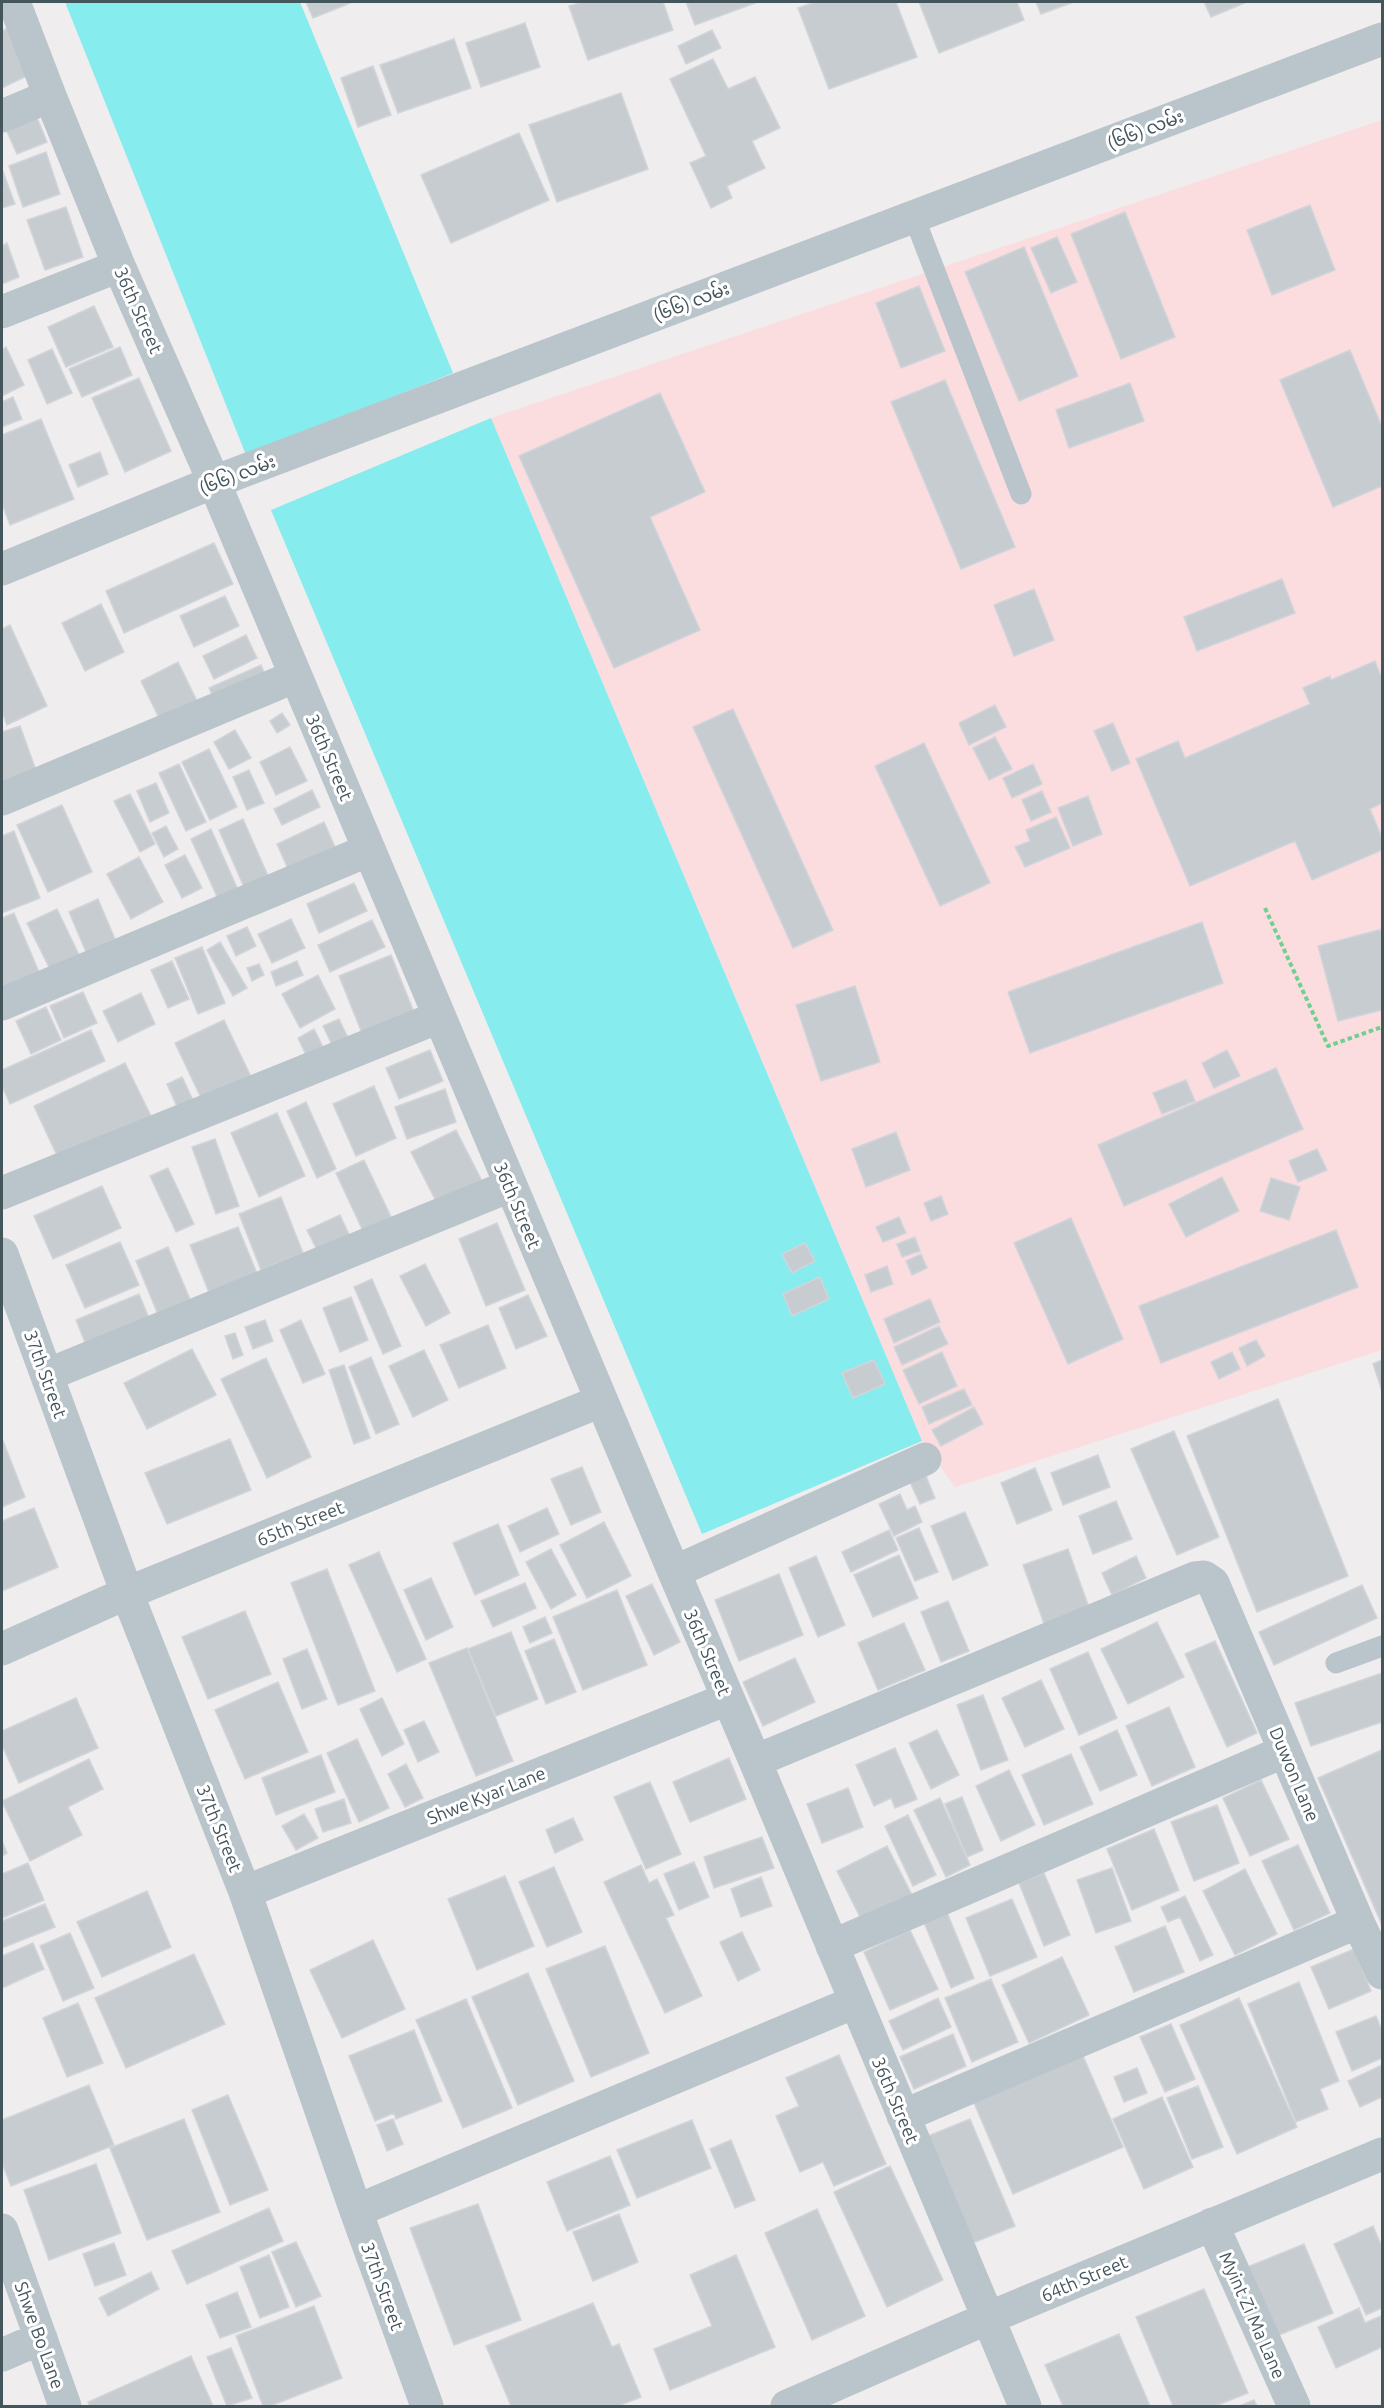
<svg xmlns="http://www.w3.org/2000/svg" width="1384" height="2408" viewBox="0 0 1384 2408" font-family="Ubuntu,'Noto Sans Myanmar',sans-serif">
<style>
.medical{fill:#fbdde0}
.water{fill:#86ecee}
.building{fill:#c7ccd1;stroke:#d1d5da;stroke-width:1.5}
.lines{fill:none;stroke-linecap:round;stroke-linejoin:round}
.path{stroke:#71cf8f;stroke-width:4;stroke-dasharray:4.5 3;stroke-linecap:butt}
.service{stroke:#b9c5cb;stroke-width:21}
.minor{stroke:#b9c5cb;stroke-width:33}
.tertiary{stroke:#b9c5cb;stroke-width:33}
.labels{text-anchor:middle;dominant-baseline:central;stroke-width:6;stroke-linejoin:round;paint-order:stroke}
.street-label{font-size:18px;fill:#45555c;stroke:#fff}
</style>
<rect width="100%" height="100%" fill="#f0edee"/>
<path class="medical" d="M1382 120V1350L955 1487 922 1441 491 418Z"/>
<path class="water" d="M65 2H300L453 373 246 455Z
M491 418 922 1441 702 1534 271 510Z"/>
<path class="building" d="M306 2H353L313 18Z
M583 2H663L673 30 588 60 569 6Z
M686 2H758L695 25Z
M815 2H896L917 57 829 89 798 8Z
M919 2H1017L1024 20 939 53Z
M1036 2H1074L1041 14Z
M1204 2H1247L1211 17Z
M525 23 540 67 481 87 466 43Z
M10 27 33 73 2 88V31Z
M712 30 721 48 686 64 678 46Z
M454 39 471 88 398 113 380 65Z
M713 59 728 89 755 77 780 128 752 141 765 168 727 186 732 198 711 208 690 163 706 156 670 79Z
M373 66 391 115 358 127 341 78Z
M621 93 648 169 557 202 529 125Z
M36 115 47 142 17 154 5 127Z
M519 133 549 200 451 243 421 175Z
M46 152 60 194 23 207 9 166Z
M2 169 15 204 2 208Z
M1310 205 1335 270 1272 295 1247 230Z
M66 207 83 257 45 270 27 220Z
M1125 212 1175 337 1121 359 1071 234Z
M1057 237 1077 282 1051 293 1031 248Z
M7 243 19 277 2 284V246Z
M1024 247 1078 376 1019 401 965 272Z
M919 286 945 351 901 368 876 303Z
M94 306 113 347 66 367 48 327Z
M6 347 24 385 2 396V350Z
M120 347 132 375 82 397 69 369Z
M52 349 72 393 47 404 28 360Z
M1350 350 1382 427V486L1333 507 1280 380Z
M139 378 171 451 125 472 92 398Z
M945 380 1015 547 961 569 891 402Z
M1130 383 1144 421 1069 448 1056 410Z
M660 393 705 492 650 517 700 630 614 668 519 456Z
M13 397 22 419 2 427V402Z
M41 419 74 499 10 525 2 504V435Z
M100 452 108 474 78 487 69 465Z
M214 543 233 584 124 633 106 591Z
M1282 579 1295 613 1197 651 1184 617Z
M1034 589 1054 640 1014 656 994 605Z
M225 596 239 626 194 647 180 616Z
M101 604 124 652 85 671 62 623Z
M10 625 47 706 7 725 2 712V629Z
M246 635 257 658 214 679 203 656Z
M1375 661 1380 674H1382V803L1370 809 1382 838V850L1312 880 1295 841 1190 886 1136 759 1178 741 1185 758 1310 704 1303 688 1330 676 1331 680Z
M178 662 197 701 160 720 141 681Z
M261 665 269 683 217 706 209 688Z
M995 705 1006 727 969 745 959 723Z
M733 709 833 930 793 948 693 727Z
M282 713 290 725 277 733 270 721Z
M1113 723 1130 763 1112 771 1094 731Z
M20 726 37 773 2 785V732Z
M235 730 251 758 229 769 214 742Z
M995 737 1012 769 989 780 973 748Z
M924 743 990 883 940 906 875 766Z
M290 747 307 781 276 795 260 762Z
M209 749 237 807 210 820 182 762Z
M179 764 206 822 186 831 159 773Z
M1033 764 1042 784 1012 798 1003 778Z
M249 770 264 803 247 810 233 777Z
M156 783 169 813 150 822 137 791Z
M312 790 320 807 282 825 274 809Z
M1042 791 1051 812 1031 821 1022 800Z
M130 794 155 844 140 852 114 801Z
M1088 796 1102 834 1073 846 1058 808Z
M62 805 92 872 48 892 17 825Z
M1056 817 1070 848 1025 867 1015 847 1030 841 1026 830Z
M243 819 268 876 244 887 219 830Z
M324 822 335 847 288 869 277 844Z
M166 826 178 849 164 857 152 833Z
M211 829 239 892 219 901 191 839Z
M14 831 40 898 2 913V836Z
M185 855 202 888 182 898 165 865Z
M139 857 163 902 131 919 107 874Z
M354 883 367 911 319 933 307 904Z
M98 899 115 939 86 952 69 912Z
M57 909 80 957 51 971 27 923Z
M14 913 42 979 2 996V918Z
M291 919 305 948 272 963 258 934Z
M372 920 385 947 330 972 318 945Z
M1202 922 1223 983 1030 1053 1008 992Z
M247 927 256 946 236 956 227 936Z
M1382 929V1010L1338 1021 1318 946Z
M220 942 247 988 233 996 207 950Z
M202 947 225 1003 198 1014 175 958Z
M391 955 418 1022 366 1043 339 976Z
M172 961 189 999 168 1008 151 970Z
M297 961 303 975 276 986 271 972Z
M259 964 264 975 252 981 247 968Z
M318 975 335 1009 300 1028 282 994Z
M855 986 880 1062 821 1081 796 1005Z
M83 992 97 1023 64 1038 50 1006Z
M141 993 155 1024 118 1042 103 1011Z
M46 1007 61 1040 31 1054 16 1021Z
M339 1019 350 1042 334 1049 323 1026Z
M224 1020 253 1081 204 1104 175 1043Z
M314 1029 324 1049 307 1057 298 1038Z
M91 1030 105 1061 10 1104 2 1086V1070Z
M430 1050 443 1081 399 1099 386 1068Z
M1227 1050 1240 1076 1214 1088 1202 1063Z
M125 1063 153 1120 61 1164 34 1106Z
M1276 1068 1303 1129 1124 1206 1098 1145Z
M182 1077 195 1104 179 1111 167 1084Z
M1186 1080 1195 1101 1162 1114 1153 1093Z
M374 1086 396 1138 356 1156 333 1104Z
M445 1089 456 1122 407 1139 395 1107Z
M306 1102 336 1169 317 1178 287 1111Z
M277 1113 305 1176 259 1197 231 1133Z
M456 1130 484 1185 439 1207 411 1152Z
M896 1132 910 1170 866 1187 852 1149Z
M215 1139 239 1206 216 1214 192 1147Z
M1317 1149 1327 1170 1298 1182 1289 1161Z
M364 1160 391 1217 363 1231 336 1173Z
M168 1168 194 1224 176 1232 150 1176Z
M1222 1177 1239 1211 1186 1237 1169 1204Z
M1271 1178 1300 1187 1289 1220 1260 1211Z
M102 1186 121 1228 53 1259 34 1216Z
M941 1196 948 1214 931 1221 924 1203Z
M281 1197 303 1253 261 1270 239 1214Z
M340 1215 352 1241 320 1256 307 1230Z
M899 1217 906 1233 883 1242 876 1227Z
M1071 1218 1123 1339 1068 1364 1014 1243Z
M497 1223 525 1290 486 1306 459 1239Z
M238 1227 260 1281 212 1300 190 1245Z
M1336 1230 1358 1287 1161 1363 1139 1306Z
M915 1237 920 1251 902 1257 897 1244Z
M120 1242 139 1285 85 1308 66 1265Z
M805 1243 815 1261 792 1273 782 1254Z
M168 1247 192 1304 159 1317 136 1261Z
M921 1254 927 1268 912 1275 906 1261Z
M425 1264 450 1313 426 1326 400 1276Z
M887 1266 893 1284 871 1292 865 1275Z
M820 1277 829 1299 792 1316 783 1294Z
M372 1279 401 1346 383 1354 354 1287Z
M139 1294 154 1330 90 1355 76 1320Z
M528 1295 547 1336 516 1349 499 1308Z
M351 1297 368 1340 340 1352 323 1308Z
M930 1299 940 1322 894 1343 884 1319Z
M265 1320 273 1341 253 1349 245 1327Z
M301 1320 325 1374 303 1383 280 1330Z
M488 1325 506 1368 459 1388 440 1345Z
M939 1326 948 1344 902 1365 894 1347Z
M235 1333 243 1355 233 1359 225 1336Z
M1256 1340 1265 1356 1247 1366 1239 1348Z
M192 1349 216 1395 147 1429 124 1383Z
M424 1350 448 1400 413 1417 389 1366Z
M942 1352 957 1386 919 1404 903 1370Z
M1232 1352 1240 1369 1219 1379 1211 1362Z
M371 1357 399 1424 376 1434 349 1367Z
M266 1358 311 1457 267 1478 221 1379Z
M874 1360 885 1384 853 1398 842 1373Z
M1382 1360V1391L1373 1364Z
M344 1365 370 1438 354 1444 329 1370Z
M964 1389 972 1405 929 1424 922 1407Z
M1278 1399 1348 1576 1257 1612 1187 1436Z
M974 1407 983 1424 941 1446 932 1430Z
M1174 1431 1219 1537 1177 1555 1131 1449Z
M2 1438 25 1497 2 1507Z
M230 1439 251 1490 167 1524 145 1473Z
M1098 1455 1110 1487 1063 1505 1051 1473Z
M582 1467 601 1512 571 1525 551 1479Z
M1035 1468 1052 1510 1017 1524 1001 1483Z
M926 1476 935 1498 920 1504 910 1482Z
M900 1494 907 1510 915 1506 922 1522 894 1536 879 1504Z
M1116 1501 1132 1539 1093 1554 1079 1516Z
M34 1508 58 1567 2 1591V1521Z
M547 1508 559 1534 520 1552 508 1526Z
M965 1512 988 1565 953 1580 931 1526Z
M604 1522 631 1576 587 1598 560 1545Z
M498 1524 519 1575 475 1595 453 1543Z
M919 1528 938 1572 915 1581 896 1538Z
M889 1530 898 1550 851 1572 842 1552Z
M551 1549 576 1595 551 1609 526 1562Z
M1068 1549 1091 1613 1046 1629 1023 1565Z
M379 1552 426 1659 397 1672 349 1565Z
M899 1555 918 1598 873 1617 854 1575Z
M816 1556 845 1625 818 1637 789 1568Z
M1136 1556 1146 1578 1112 1595 1102 1573Z
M327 1569 375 1691 338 1705 291 1583Z
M779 1574 803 1635 739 1661 715 1600Z
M431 1578 453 1627 426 1640 404 1590Z
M525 1583 536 1608 493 1627 481 1601Z
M652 1584 680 1642 654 1655 626 1596Z
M1362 1585 1377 1618 1274 1665 1259 1632Z
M617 1590 647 1665 583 1690 553 1617Z
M948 1601 969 1651 941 1662 921 1612Z
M245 1611 271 1674 208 1699 182 1637Z
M545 1617 552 1633 530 1643 523 1627Z
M1157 1622 1184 1677 1128 1704 1101 1649Z
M904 1623 925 1670 878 1690 858 1643Z
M511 1632 538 1699 496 1716 468 1649Z
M554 1639 576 1692 546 1704 525 1651Z
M1215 1641 1257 1733 1227 1747 1185 1654Z
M467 1648 513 1761 476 1776 429 1663Z
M307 1649 327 1699 302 1709 283 1659Z
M1088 1652 1117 1718 1079 1735 1050 1669Z
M795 1658 815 1702 763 1726 743 1682Z
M1382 1673V1722L1311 1746 1295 1703Z
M1041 1680 1064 1729 1025 1747 1002 1698Z
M278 1682 308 1752 245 1779 215 1710Z
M983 1695 1008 1760 981 1770 957 1705Z
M76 1698 98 1748 19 1783 2 1745V1731Z
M382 1698 404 1744 382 1756 360 1709Z
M1169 1707 1195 1767 1152 1786 1126 1726Z
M424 1721 439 1752 418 1762 404 1730Z
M937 1730 959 1775 931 1789 909 1743Z
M1117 1730 1137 1775 1100 1791 1080 1747Z
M357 1739 389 1808 359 1822 327 1753Z
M895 1748 917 1799 895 1808 891 1798 874 1806 856 1765Z
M1382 1750V1925L1318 1778Z
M1071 1754 1093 1804 1044 1825 1022 1775Z
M321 1755 335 1792 276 1815 262 1778Z
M729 1758 746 1799 690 1822 673 1782Z
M89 1759 103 1789 68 1807 82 1835 30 1861 2 1801Z
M406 1764 423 1798 405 1807 388 1774Z
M1009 1770 1035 1825 1001 1841 976 1786Z
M1261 1780 1289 1839 1250 1856 1223 1798Z
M650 1782 681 1854 646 1869 614 1797Z
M848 1788 863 1827 822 1843 807 1804Z
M962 1797 983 1850 967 1857 945 1804Z
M940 1798 970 1865 946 1877 914 1810Z
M344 1799 351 1823 323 1832 315 1809Z
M1217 1805 1239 1863 1194 1881 1171 1822Z
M304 1814 318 1838 296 1850 282 1826Z
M908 1815 936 1875 913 1886 885 1826Z
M573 1818 583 1840 555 1853 546 1830Z
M1154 1829 1179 1890 1132 1910 1107 1849Z
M762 1837 774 1868 714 1888 704 1857Z
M2 1841 7 1853 2 1856Z
M1298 1845 1330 1913 1294 1930 1262 1861Z
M887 1846 912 1895 862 1921 837 1871Z
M694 1862 709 1897 679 1910 664 1874Z
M28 1863 44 1900 2 1918V1874Z
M641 1865 649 1883 657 1879 674 1915 666 1918 702 1996 665 2013 604 1882Z
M554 1867 582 1932 547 1947 519 1882Z
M1112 1868 1131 1921 1096 1933 1077 1880Z
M1245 1869 1277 1934 1235 1955 1203 1891Z
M1044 1873 1070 1935 1044 1946 1019 1883Z
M505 1876 534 1946 477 1970 448 1899Z
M761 1877 772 1906 741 1917 731 1889Z
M147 1891 171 1947 102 1977 77 1922Z
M1185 1896 1213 1955 1200 1961 1180 1917 1168 1922 1161 1907Z
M1012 1899 1037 1957 990 1976 966 1918Z
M45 1904 55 1927 2 1948V1921Z
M946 1910 974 1978 951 1988 923 1920Z
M1165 1926 1184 1972 1134 1992 1115 1947Z
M910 1930 938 1989 890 2010 864 1952Z
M742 1932 760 1970 738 1981 720 1942Z
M70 1933 94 1988 63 2001 40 1946Z
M373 1940 405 2009 342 2038 310 1970Z
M33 1943 44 1969 2 1988V1956Z
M605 1946 649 2053 591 2077 546 1969Z
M1354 1949 1371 1991 1329 2009 1311 1967Z
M194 1954 225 2024 126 2068 95 1998Z
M1062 1957 1089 2015 1029 2043 1002 1985Z
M528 1973 574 2081 518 2105 472 1997Z
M991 1979 1018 2042 972 2062 945 1998Z
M1299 1982 1339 2081 1320 2089 1328 2109 1296 2122 1248 2004Z
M938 1998 951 2027 903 2050 889 2021Z
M1239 1998 1297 2127 1237 2154 1180 2025Z
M466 1999 512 2108 463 2128 416 2020Z
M78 2003 103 2063 67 2077 43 2018Z
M1376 2016 1382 2031V2058L1352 2071 1336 2032Z
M1171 2024 1195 2079 1165 2092 1140 2037Z
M414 2030 442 2101 396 2119 394 2113 375 2121 349 2056Z
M953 2034 966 2066 914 2089 900 2057Z
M839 2055 886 2164 834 2186 823 2162 800 2172 776 2116 799 2106 786 2078Z
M1083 2056 1123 2147 1013 2194 974 2103Z
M1382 2065V2097L1360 2107 1348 2081Z
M1137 2068 1147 2093 1124 2102 1114 2077Z
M89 2085 114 2145 11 2186 2 2163V2120Z
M1198 2086 1223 2147 1192 2159 1167 2098Z
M228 2095 268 2190 230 2205 192 2110Z
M1162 2097 1193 2167 1144 2189 1113 2119Z
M184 2119 220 2212 147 2240 110 2148Z
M393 2119 403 2144 387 2151 377 2125Z
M970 2119 1015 2226 965 2246 921 2139Z
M692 2120 711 2168 637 2198 617 2150Z
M731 2140 755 2200 735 2208 710 2149Z
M610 2156 630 2205 567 2231 547 2182Z
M96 2164 121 2233 49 2260 24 2190Z
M890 2166 943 2280 887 2307 834 2192Z
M478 2204 521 2320 454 2345 410 2228Z
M269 2208 283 2241 187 2284 172 2251Z
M817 2209 865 2316 812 2340 765 2233Z
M619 2214 638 2262 593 2281 573 2232Z
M1373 2226 1382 2247V2308L1366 2315 1334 2244Z
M296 2242 321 2296 296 2307 272 2252Z
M114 2243 126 2275 95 2286 83 2254Z
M1304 2244 1333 2313 1269 2339 1240 2270Z
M269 2255 289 2307 260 2318 240 2267Z
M736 2255 775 2347 670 2390 654 2349 712 2326 690 2275Z
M151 2272 159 2289 108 2316 99 2298Z
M1204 2289 1248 2393 1215 2406H1173L1136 2317Z
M237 2292 251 2327 220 2338 206 2305Z
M593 2303 612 2347 619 2344 641 2397 618 2406H511L486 2346Z
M314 2306 342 2378 270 2406H263L236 2336Z
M1359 2308 1365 2323 1381 2316 1382 2347 1336 2368 1318 2327Z
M1119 2334 1150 2406H1063L1045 2365Z
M231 2348 252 2398 227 2406 207 2357Z
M191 2356 213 2406H90L88 2402Z
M1254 2400 1257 2406H1239Z"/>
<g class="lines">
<path class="path" d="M1265 908 1328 1046 1382 1027"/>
<path class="service" d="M914 217 1021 494
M1336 1663 1382 1646"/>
<path class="minor" d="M14 2 50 96 119 266 214 482 674 1572 755 1761 1025 2406
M2 116 50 96
M2 312 119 266
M2 799 296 676
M2 1004 369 850
M2 1193 439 1017
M2 1254 127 1593 245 1892 356 2211 427 2406
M47 1375 510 1186
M674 1572 925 1459
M2 1649 127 1593 601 1401
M755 1761 1195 1578 1204 1577 1213 1583 1358 1922 1382 1973
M245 1892 727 1699
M832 1946 1285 1751
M903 2116 1358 1922
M356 2211 855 2002
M1212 2224 1294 2406
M2 2230 65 2406
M2 2355 41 2338
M787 2406 988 2318 1382 2154"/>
<path class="tertiary" d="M2 569 214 482 1382 39"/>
</g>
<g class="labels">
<g class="street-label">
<text transform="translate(1145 129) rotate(-21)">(၆၆) လမ်း</text>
<text transform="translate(691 301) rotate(-21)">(၆၆) လမ်း</text>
<text transform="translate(139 310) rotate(66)">36th Street</text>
<text transform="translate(237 474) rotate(-21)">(၆၆) လမ်း</text>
<text transform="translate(330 757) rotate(67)">36th Street</text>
<text transform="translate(518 1205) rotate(67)">36th Street</text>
<text transform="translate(46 1374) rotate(70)">37th Street</text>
<text transform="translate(300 1523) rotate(-22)">65th Street</text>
<text transform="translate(708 1652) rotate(67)">36th Street</text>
<text transform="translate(1295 1774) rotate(67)">Duwon Lane</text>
<text transform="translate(486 1795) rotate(-22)">Shwe Kyar Lane</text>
<text transform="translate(220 1828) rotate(68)">37th Street</text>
<text transform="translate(896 2100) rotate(67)">36th Street</text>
<text transform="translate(1084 2278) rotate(-23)">64th Street</text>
<text transform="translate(383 2286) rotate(70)">37th Street</text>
<text transform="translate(1253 2315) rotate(66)">Myint Zi Ma Lane</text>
<text transform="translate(40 2335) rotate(70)">Shwe Bo Lane</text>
</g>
</g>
<rect width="1384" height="2408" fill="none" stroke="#45555c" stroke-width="6"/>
</svg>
